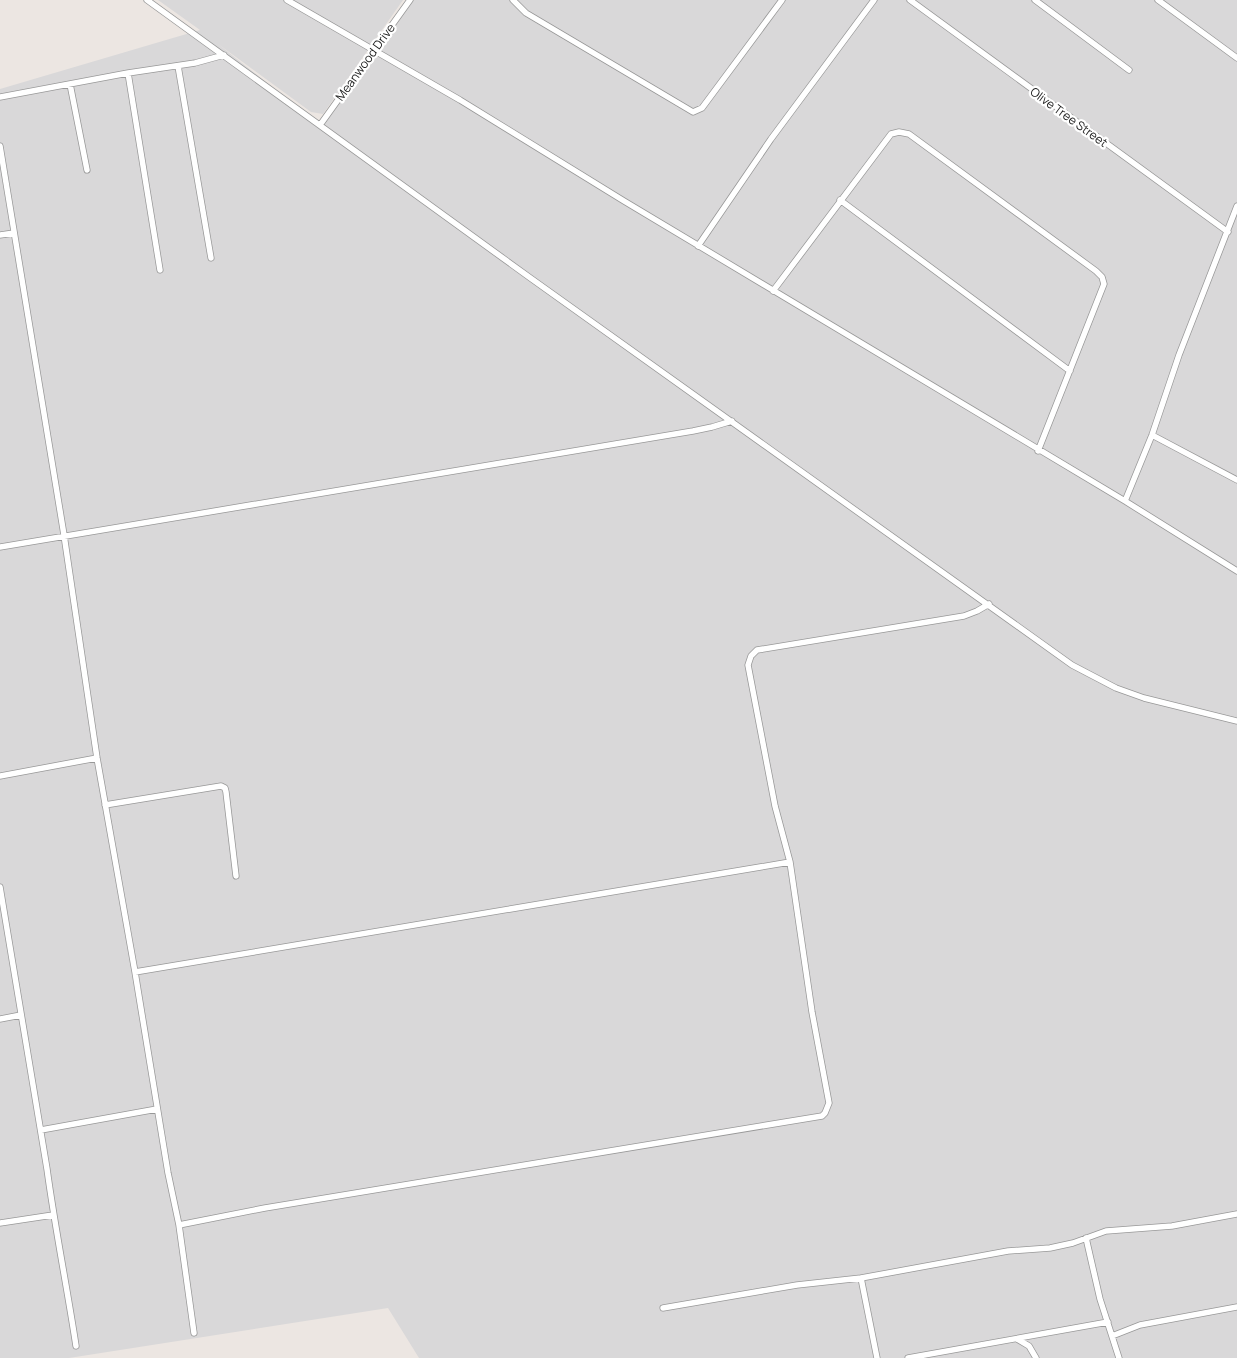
<svg xmlns="http://www.w3.org/2000/svg" width="1237" height="1358" viewBox="0 0 1237 1358" font-family="Manrope,sans-serif">
<style>
.residential{fill:#d9d8d9}
.lines{fill:none;stroke-linecap:round;stroke-linejoin:round}
.minor-casing{stroke:#989898;stroke-width:7}
.minor{stroke:#fff;stroke-width:5.5}
.labels{text-anchor:middle;dominant-baseline:central;stroke-width:4.5;stroke-linejoin:round;paint-order:stroke}
.street-label{font-size:12px;fill:#1b1b1b;stroke:#fff}
</style>
<rect width="100%" height="100%" fill="#ece6e2"/>
<path class="residential" d="M158 0H403L323 114 311 112 218 44 320 125 410 0H1237V1358H419L388 1308 69 1358H0V89L200 30Z"/>
<g class="lines">
<g class="minor-casing">
<path id="minor" d="M147 0 529 277 1072 665 1116 688 1144 698 1237 721
M287 0 460 100 624 201 1125 501 1237 571
M513 0 526 13 693 112 702 108 782 0
M910 0 1228 232
M1035 0 1129 70
M1158 0 1237 58
M178 66 211 258
M128 73 160 270
M70 84 87 170
M0 97 128 73 195 63 224 55
M320 125 410 0
M0 146 64 535 97 758 135 972 168 1173 179 1225 194 1333
M840 200 1070 371
M0 235 14 233
M698 246 771 139 874 0
M773 291 891 134 899 132 909 134 1096 271 1102 277 1104 284 1038 451
M1152 435 1237 480
M1125 501 1152 435 1179 355 1237 206
M0 547 693 431 712 427 732 421
M0 776 97 758
M105 805 221 786 225 788 226 792 236 876
M0 887 47 1169C55 1228 67 1287 76 1346
M135 972 790 862
M0 1019 21 1015
M41 1130 157 1109
M0 1223 53 1215
M179 1225 265 1208 822 1116 825 1113 829 1103 812 1012 790 862 775 806 748 665 751 656 757 650 964 616 977 611 989 604
M1086 1238 1100 1299 1119 1358
M861 1278 877 1358
M663 1308 797 1285 861 1278 1008 1251 1050 1248 1073 1243 1106 1231 1172 1226 1237 1214
M1112 1336 1140 1325 1237 1307
M1017 1339 1029 1346 1036 1358
M908 1358 1108 1322"/>
</g>
<use href="#minor" class="minor"/>
</g>
<g class="labels">
<g class="street-label">
<text transform="translate(365 62) rotate(-54)">Meanwood Drive</text>
<text transform="translate(1069 117) rotate(36)">Olive Tree Street</text>
</g>
</g>
</svg>
